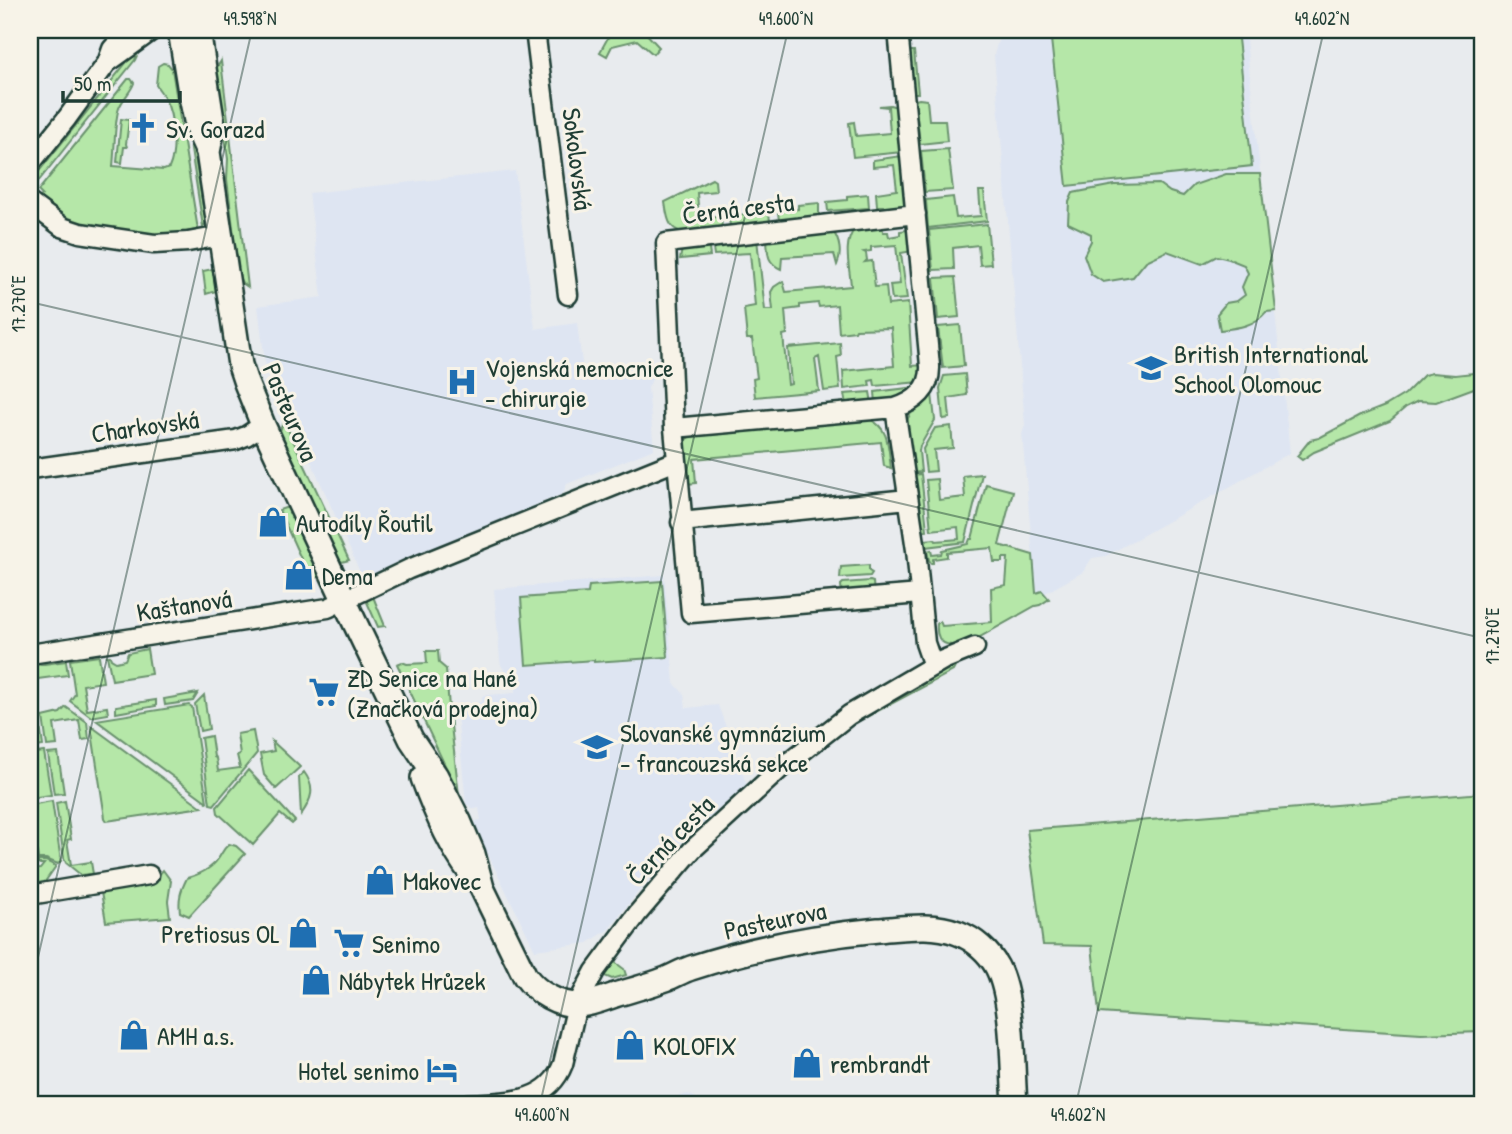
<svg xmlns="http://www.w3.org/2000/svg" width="1512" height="1134" viewBox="0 0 1512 1134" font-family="'Patrick Hand',sans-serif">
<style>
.built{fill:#dee5f2}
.green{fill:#b5e7a8;stroke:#6a926e;stroke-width:2}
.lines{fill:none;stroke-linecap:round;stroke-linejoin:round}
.minor-casing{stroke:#1f3d34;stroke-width:23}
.major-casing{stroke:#1f3d34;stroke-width:28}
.minor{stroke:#f7f3e8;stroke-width:18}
.major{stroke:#f7f3e8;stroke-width:23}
.ticks{fill:none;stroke:#1f3d34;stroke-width:2;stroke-opacity:0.45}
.labels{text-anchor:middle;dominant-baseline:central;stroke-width:6;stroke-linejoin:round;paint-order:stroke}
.poi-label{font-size:26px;fill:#1f3d34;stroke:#f7f3e8;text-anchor:start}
.street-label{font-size:26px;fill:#1f3d34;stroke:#f7f3e8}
.neatline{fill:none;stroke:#1f3d34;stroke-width:2.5}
.ticks-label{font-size:18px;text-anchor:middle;fill:#1f3d34}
</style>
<rect width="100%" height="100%" fill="#e8ebee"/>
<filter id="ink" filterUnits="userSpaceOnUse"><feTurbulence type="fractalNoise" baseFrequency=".0143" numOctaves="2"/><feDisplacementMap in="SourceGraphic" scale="14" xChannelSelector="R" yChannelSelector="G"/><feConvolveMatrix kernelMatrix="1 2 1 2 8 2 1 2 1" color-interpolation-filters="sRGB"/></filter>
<g filter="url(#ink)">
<path class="built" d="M1001 30H1245L1290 453 1106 556 1092 558 1083 572 1042 595 1037 594 1034 568 1022 434 1025 425 994 55Z
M515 171 535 329 577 323 583 371 636 365V363L653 361 654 375 648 388 654 449 567 484 562 495 557 496 363 579 289 411 265 363 258 306 322 297 309 193Z
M664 575 674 683 684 694 686 708 718 705 747 786 673 848 608 930 588 943 535 950 474 826 476 821 481 820 479 808 474 809 466 804 456 704 482 702V696L487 695 515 693V680L507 674 501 665 500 660 494 589Z
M688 1094 707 1104H648Z"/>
<path class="green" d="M614 30H643L659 47 653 54 637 40 612 46 607 56 600 52 611 32Z
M1050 30H1237L1252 166 1067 186Z
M140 49 135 60 30 192V181L32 180 126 63V55Z
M906 51H914L918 93H910Z
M221 61 248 287 242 283 239 277 227 179 228 159 216 69Z
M163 63 168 64 172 69 198 230 159 236 88 225 67 219 45 203H36L42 195 38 191 128 79H131L134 83C131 92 123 98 119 108 114 122 115 150 113 166L164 170 169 168C177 151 174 116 165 99 163 94 159 90 156 85L158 66Z
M919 99 927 100 929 120H945L947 141 920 144 915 100Z
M890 105 897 107 902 152 853 157 849 123 854 122 856 136 890 133 888 107 879 106Z
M121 119 129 120 126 144 127 147H124L122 163 117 162Z
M188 130 191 132 205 218V224L203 227Z
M948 149 953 190 925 192 921 151Z
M902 156 906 204 904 208 884 213 883 206H877L876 193 897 190 894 165 873 167V160Z
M1226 174H1260L1276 311 1266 312C1255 326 1237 328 1220 330L1217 314 1226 303 1237 301 1245 295 1242 287 1248 273 1244 265 1229 259 1217 256 1202 264 1167 251 1146 261 1133 277 1103 282 1091 274 1084 255 1091 241V234L1068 223 1069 202 1073 193 1114 185 1159 184 1170 192 1183 196 1194 185Z
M712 179 715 181 716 191 697 193 699 218 721 217 722 228C708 230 681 239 671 225 667 219 666 209 665 202Z
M979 191H984L987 221 928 228 926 200 953 197 956 218 981 216Z
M868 194 869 208 828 211 827 202 847 200V196Z
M819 203V218L779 222 778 211 798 209V205Z
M769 212 770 222 730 227 729 216Z
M882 223 883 232H888L889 237 900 235V231L907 230 910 231 912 251 901 253 907 299 892 300 890 285 900 284 896 245 871 247V251L864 252 866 253 867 260 865 262 872 261 875 287 886 286 888 305 908 303 912 366 923 365 920 382 875 386 874 380 869 381 870 386 844 389 843 371 894 366 891 328 856 329 855 331 839 333 837 305 819 307 818 303 800 305V308L785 310 787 334 783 335 788 385 791 384 788 348 840 343 841 356 837 357 840 389 824 391 819 357 815 359 819 391 755 397 753 379 757 378 752 339H747L744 308 755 306 750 253 714 255 712 242 757 239 765 310H773L771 292 774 287 783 281 786 292 851 286C850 268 842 243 855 229Z
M987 224 991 264 980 265 978 245 953 248 954 269 933 270 929 230Z
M833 232C840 240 842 255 837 265L834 254 782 257 781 269C766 262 768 253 767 238Z
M708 242 710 256 680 259 682 249Z
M213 269 216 291 206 294 203 271Z
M955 277 959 317 938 319 934 278Z
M960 325 964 366 943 368 938 327Z
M1482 372V385L1436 402 1418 401 1406 407 1390 421 1314 452 1302 460 1297 456 1310 440 1319 438 1360 416 1385 406 1405 394 1424 375 1432 373 1455 375Z
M965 374 967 395 948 398 950 418 943 419 940 388 944 376Z
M917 387 902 399 876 403 875 392Z
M870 392 872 403 846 405 844 394Z
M931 394H932L935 420 920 446 919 451 921 472 911 473C909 458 902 431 908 418 913 408 923 401 931 394Z
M869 419C890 428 888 448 891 468L884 466 881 442 694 459 696 483 687 484 684 449 686 445 685 440 693 435Z
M285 423 349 560 342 562 338 558 280 431 282 425Z
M951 426 953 448 934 450 936 471 926 472 923 449 935 428Z
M921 474 927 530 919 531 912 475Z
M982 474 965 542 925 547V540L935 539 936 541 959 539 958 527 931 530 926 480 937 479 939 500 965 497 963 476Z
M986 484 1013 491 999 545 1033 555 1036 593 1042 591 1049 599 1040 605 1035 606 962 647 953 650 951 645C939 644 936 635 937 624L940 621 942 626 992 622 991 588 1006 585 1008 558H1003V562H994L992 548 947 552V557L933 559V563H931L929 560 927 551 931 550 932 555 941 554 942 550 968 544 970 539H972Z
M285 508H288L319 575 317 578 310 579 279 510Z
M869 565V571L872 573 870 576 840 578 841 567Z
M662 581 668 657 594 662V660L526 665 521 598 588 593 589 586Z
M870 581 873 582 874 594 842 597 841 585 843 583Z
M372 594 385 626 378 627 366 600Z
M147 649 151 674 112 680 107 656H110L111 659 116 662 125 660 128 653Z
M426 651H438L439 663 446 669 449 708 459 795 397 664 402 662 407 664 427 663Z
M99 656 103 682 83 685 87 710 107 707 108 714 91 717 70 701 75 694 70 660Z
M66 661 68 675 38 679 30 673V666Z
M954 661 955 667 953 671 855 723 852 716Z
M30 682 34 685 43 746 30 748Z
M198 693 193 701 165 705 164 699Z
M204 695 209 729 200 731 195 704Z
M156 700V706L116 713V706Z
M189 705 192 707 207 802 96 720Z
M66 707 87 722 89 739 82 740 79 720 54 724 57 745 47 746 43 717 60 713Z
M91 726 202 807 107 821 105 818Z
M253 731 257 753 214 805 210 804 201 738 211 736 214 757 216 758 218 771 240 768 237 755 240 754 237 734Z
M272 741 300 767 276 789 264 775 260 754 274 751Z
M44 752 51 795 30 798V754Z
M58 753 64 793 54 794 48 754Z
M248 770 295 821 292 824 280 814 253 845 218 813 217 807Z
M304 772C316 788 312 799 301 815L299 777Z
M1482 793V1032L1421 1034 1099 1013 1092 946 1043 945 1027 830Z
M52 801 61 861 58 864 46 859H38L30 805Z
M65 801 71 839 67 840 71 865 91 862 93 874 81 875 66 863 64 858 56 803Z
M229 844 236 846 245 854 189 916 180 912C178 898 181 890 187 878 198 875 211 869 218 859 222 853 223 849 229 844Z
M38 861H46L56 866 42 886 30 882V870L40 869 44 864H38Z
M163 870 171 881 168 901 170 917 106 922 101 892 150 885Z
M612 960 624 969 626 975 612 979 605 976V971Z"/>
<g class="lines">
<g class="minor-casing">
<path id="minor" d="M535 30 568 295
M110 61 153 30
M30 164 67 118 107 63 112 49 129 30
M30 203 62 227 80 233 154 244 188 242 221 236
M916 214 666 243 674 428 691 613 920 594
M895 408 916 550 925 643 933 666
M674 428 895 408C915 402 931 389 930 366L898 30
M30 469 236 440 246 436 263 425
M681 522 908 499
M30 654 328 608 409 569 676 461
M30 895 149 875
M469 1104C505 1102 548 1104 563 1064L577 1005 595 971 638 913 692 850 780 769 849 715 943 660 975 647"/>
</g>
<g class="major-casing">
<path id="major" d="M180 30 190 92 198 130 208 152 240 365 246 383 263 425 354 621 411 739 436 776 459 821 473 854 482 888 525 976C537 993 558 1005 579 1005 591 1004 604 999 615 995 632 990 650 985 666 979 674 976 682 971 691 968 752 948 815 936 878 930 904 928 933 923 958 933 974 939 989 952 997 967 1014 1000 1012 1067 1015 1104
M198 30 213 126 208 152
M423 778C435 811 449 844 470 872"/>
</g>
<use href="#minor" class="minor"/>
<use href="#major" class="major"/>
</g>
</g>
<path class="ticks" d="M30 302 1482 638M30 992 252 30M540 1104 788 30M1076 1104 1324 30"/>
<defs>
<g id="church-bare" transform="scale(2.415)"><path d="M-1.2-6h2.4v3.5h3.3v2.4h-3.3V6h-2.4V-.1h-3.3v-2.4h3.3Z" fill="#1f6fb2" stroke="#f7f3e8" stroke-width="2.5" paint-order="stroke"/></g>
<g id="school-bare" transform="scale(2.415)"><path d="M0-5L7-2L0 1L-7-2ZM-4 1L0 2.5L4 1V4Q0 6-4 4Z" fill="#1f6fb2" stroke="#f7f3e8" stroke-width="2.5" paint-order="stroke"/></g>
<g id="hospital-bare" transform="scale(2.415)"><path d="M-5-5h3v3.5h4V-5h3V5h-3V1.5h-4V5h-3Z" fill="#1f6fb2" stroke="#f7f3e8" stroke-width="2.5" paint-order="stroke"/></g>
<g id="shop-bare" transform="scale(2.415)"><path d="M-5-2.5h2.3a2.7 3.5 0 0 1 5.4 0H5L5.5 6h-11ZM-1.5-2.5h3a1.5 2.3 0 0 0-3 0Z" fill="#1f6fb2" stroke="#f7f3e8" stroke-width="2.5" paint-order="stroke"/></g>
<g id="supermarket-bare" transform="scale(2.415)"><path d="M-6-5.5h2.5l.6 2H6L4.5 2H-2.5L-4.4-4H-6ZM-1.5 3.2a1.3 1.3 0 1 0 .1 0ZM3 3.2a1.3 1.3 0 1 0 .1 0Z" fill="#1f6fb2" stroke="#f7f3e8" stroke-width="2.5" paint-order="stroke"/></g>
<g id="university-bare" transform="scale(2.415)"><path d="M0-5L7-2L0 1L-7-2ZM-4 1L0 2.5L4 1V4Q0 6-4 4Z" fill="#1f6fb2" stroke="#f7f3e8" stroke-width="2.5" paint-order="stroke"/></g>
<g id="hotel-bare" transform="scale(2.415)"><path d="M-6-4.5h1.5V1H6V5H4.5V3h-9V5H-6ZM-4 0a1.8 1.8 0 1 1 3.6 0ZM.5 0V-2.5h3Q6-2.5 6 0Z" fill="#1f6fb2" stroke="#f7f3e8" stroke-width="2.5" paint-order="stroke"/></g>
</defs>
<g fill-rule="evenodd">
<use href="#church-bare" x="143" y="128"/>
<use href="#school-bare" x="1151" y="368"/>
<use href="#hospital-bare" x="462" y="382"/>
<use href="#shop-bare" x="273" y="522"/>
<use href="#shop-bare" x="299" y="575"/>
<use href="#supermarket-bare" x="324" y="692"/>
<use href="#university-bare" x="597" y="747"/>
<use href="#shop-bare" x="380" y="880"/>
<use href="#shop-bare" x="303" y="933"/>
<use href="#supermarket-bare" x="349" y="943"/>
<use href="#shop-bare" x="316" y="980"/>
<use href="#shop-bare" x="134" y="1035"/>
<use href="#shop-bare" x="630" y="1045"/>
<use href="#shop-bare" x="807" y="1063"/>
<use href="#hotel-bare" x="442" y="1070"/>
</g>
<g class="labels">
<g class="poi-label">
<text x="166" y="128">Sv. Gorazd</text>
<text x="1174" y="353">British International<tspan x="1174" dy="30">School Olomouc</tspan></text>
<text x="485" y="367">Vojenská nemocnice<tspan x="485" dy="30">- chirurgie</tspan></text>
<text x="296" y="522">Autodíly Řoutil</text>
<text x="322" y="575">Dema</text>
<text x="347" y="677">ZD Senice na Hané<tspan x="347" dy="30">(Značková prodejna)</tspan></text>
<text x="620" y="732">Slovanské gymnázium<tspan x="620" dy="30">- francouzská sekce</tspan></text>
<text x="403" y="880">Makovec</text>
<text x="280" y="933" text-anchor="end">Pretiosus OL</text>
<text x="372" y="943">Senimo</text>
<text x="339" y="980">Nábytek Hrůzek</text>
<text x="157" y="1035">AMH a.s.</text>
<text x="653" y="1045">KOLOFIX</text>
<text x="830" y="1063">rembrandt</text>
<text x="419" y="1070" text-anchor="end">Hotel senimo</text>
</g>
<g class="street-label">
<text transform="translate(578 159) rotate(83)">Sokolovská</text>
<text transform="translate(738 208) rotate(-7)">Černá cesta</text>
<text transform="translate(291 412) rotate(67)">Pasteurova</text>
<text transform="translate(145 426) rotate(-8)">Charkovská</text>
<text transform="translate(184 605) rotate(-9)">Kaštanová</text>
<text transform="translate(670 840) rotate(-46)">Černá cesta</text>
<text transform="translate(775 920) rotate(-12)">Pasteurova</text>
</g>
</g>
<rect width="1512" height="1134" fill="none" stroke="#f7f3e8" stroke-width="77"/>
<path d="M63 91v10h117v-10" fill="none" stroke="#1f3d34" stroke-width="3.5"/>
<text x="74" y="91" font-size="21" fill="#1f3d34" stroke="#f7f3e8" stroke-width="5" paint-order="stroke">50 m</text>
<rect x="38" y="38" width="1436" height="1058" class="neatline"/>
<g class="ticks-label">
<text x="250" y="25">49.598°N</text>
<text x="786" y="25">49.600°N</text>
<text x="1322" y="25">49.602°N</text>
<text transform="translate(19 304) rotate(-90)" y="6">17.270°E</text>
<text transform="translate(1493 636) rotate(-90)" y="6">17.270°E</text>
<text x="542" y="1121">49.600°N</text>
<text x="1078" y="1121">49.602°N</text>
</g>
</svg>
